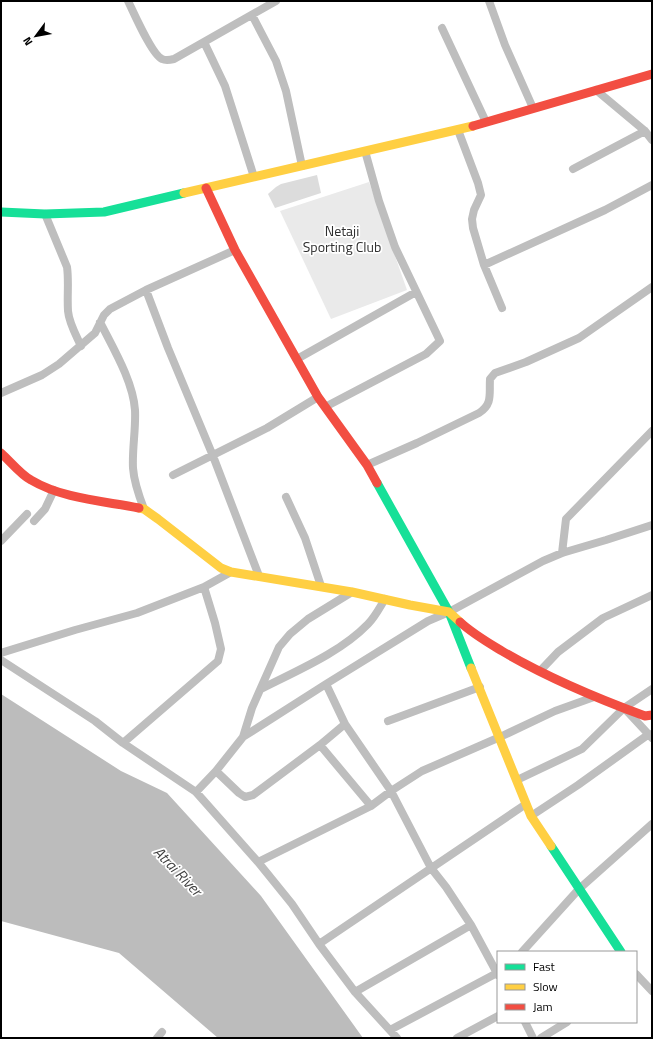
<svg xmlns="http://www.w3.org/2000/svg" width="653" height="1039" viewBox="0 0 653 1039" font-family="'Titillium Web',sans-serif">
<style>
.green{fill:#eaeaea}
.water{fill:#bcbcbc}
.building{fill:#dcdcdc}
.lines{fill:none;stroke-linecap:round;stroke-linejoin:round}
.street{stroke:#bebebe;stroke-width:8}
.fast{stroke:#16e098;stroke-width:9}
.slow{stroke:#ffcf43;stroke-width:9}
.jam{stroke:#f24e42;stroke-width:9}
.labels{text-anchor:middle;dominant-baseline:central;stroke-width:3.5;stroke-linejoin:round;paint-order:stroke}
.park-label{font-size:14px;fill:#2f2f2f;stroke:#fff}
.water-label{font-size:15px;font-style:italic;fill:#404040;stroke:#fff}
</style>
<rect width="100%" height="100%" fill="#fff"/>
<path class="green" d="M369 182 407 290 331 319 280 211Z"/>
<path class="water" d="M1 694 121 771 167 793 261 896 363 1038H218L119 953 1 921Z"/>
<path class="building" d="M317 175 321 193 275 208 268 194 276 187 281 184Z"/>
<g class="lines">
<path class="street" d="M128 1C134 13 152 55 162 59 166 61 170 60 174 59L276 1
M489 1 505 45 533 108
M252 15 276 61 286 91 302 166
M442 28 486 122
M204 42 225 86 254 177
M596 90 645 131 652 140
M458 130 478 183 481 195 474 210 472 219 473 228 484 265 502 308
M573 169 645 131
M45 214 67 267C69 281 67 296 68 311 69 323 76 335 81 346
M484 265 605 210 652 185
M146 290 168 348 213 456 259 576
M100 322C113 348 133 381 135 410 136 429 132 449 133 468 134 482 139 496 144 509
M297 359 416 292
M1 393 42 375 59 364 95 333 104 315 110 309 146 290 235 250
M325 407 426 354 440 341 395 247 379 201 365 151
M367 465 417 443 479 413C493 404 489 394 490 379L495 373 526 362 579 338 652 287
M173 475 267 428 318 397
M286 497 305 538 321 586
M34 521 45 509 54 490
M1 541 27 514
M562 553 566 519 652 431
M1 653 75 630 137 613 204 587 231 572
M1 660 95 721 123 743 196 792 258 862 292 904 319 944 355 992 397 1038
M540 671 558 652 603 618 652 595
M326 684 345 724 391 791 431 868 446 887 471 925 498 975
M261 689C296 671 340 653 368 624 375 617 380 607 385 599
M626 710 652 738
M388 721 480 687
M243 737 326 684 428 621 449 612 543 561 562 553 606 540 652 525
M123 743 218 661 221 649 215 623 204 587
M320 745 371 806
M216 771 239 793 245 797 253 795 320 745 345 724
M517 780 582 749 624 708 652 689
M196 792 216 771 243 737 252 708 279 647 290 634 308 619 352 592
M531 816 578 785 649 734
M258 862 371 806 391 791 422 771 500 737 555 711 594 697
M319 944 526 804
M522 952 579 889 652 824
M636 974 652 991
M355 992 471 925
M525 1022 533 1038
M390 1030 497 973
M157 1038 162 1032
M457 1038 498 1016
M541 1038 567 1022"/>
<path class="fast" d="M1 212 45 214 104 212 184 193
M377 483 449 612 471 668
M551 846 621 952"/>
<path class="slow" d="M184 193 473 126
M139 508 144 509 158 519 221 568 231 572 352 592 410 605 449 612 460 622
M471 668 531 816 551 846"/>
<path class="jam" d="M473 126 652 74
M206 188 235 250 318 397 367 465 377 483
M1 453C10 461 21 475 31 480 63 499 104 501 139 508
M460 622C473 634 487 642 502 651 548 678 596 698 645 716L652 715"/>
</g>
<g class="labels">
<g class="park-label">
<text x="342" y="230">Netaji<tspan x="342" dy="16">Sporting Club</tspan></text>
</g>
<g class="water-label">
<text transform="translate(178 871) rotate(46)">Atrai River</text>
</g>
</g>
<rect width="653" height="1039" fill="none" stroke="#000000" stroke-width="4"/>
<rect x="497" y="951" width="140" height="72" fill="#ffffff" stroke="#999999"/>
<rect x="505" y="964" width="20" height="6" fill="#16e098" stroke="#999999"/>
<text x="533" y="971" font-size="12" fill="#000000">Fast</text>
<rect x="505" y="984" width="20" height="6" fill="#ffcf43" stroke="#999999"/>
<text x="533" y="991" font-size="12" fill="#000000">Slow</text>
<rect x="505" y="1004" width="20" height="6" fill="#f24e42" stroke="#999999"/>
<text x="533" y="1011" font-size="12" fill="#000000">Jam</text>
<g transform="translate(36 36) rotate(238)" stroke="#ffffff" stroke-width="3" paint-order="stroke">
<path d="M0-3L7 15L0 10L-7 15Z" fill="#000000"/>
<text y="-6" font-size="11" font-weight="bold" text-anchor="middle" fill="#000000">N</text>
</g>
</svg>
